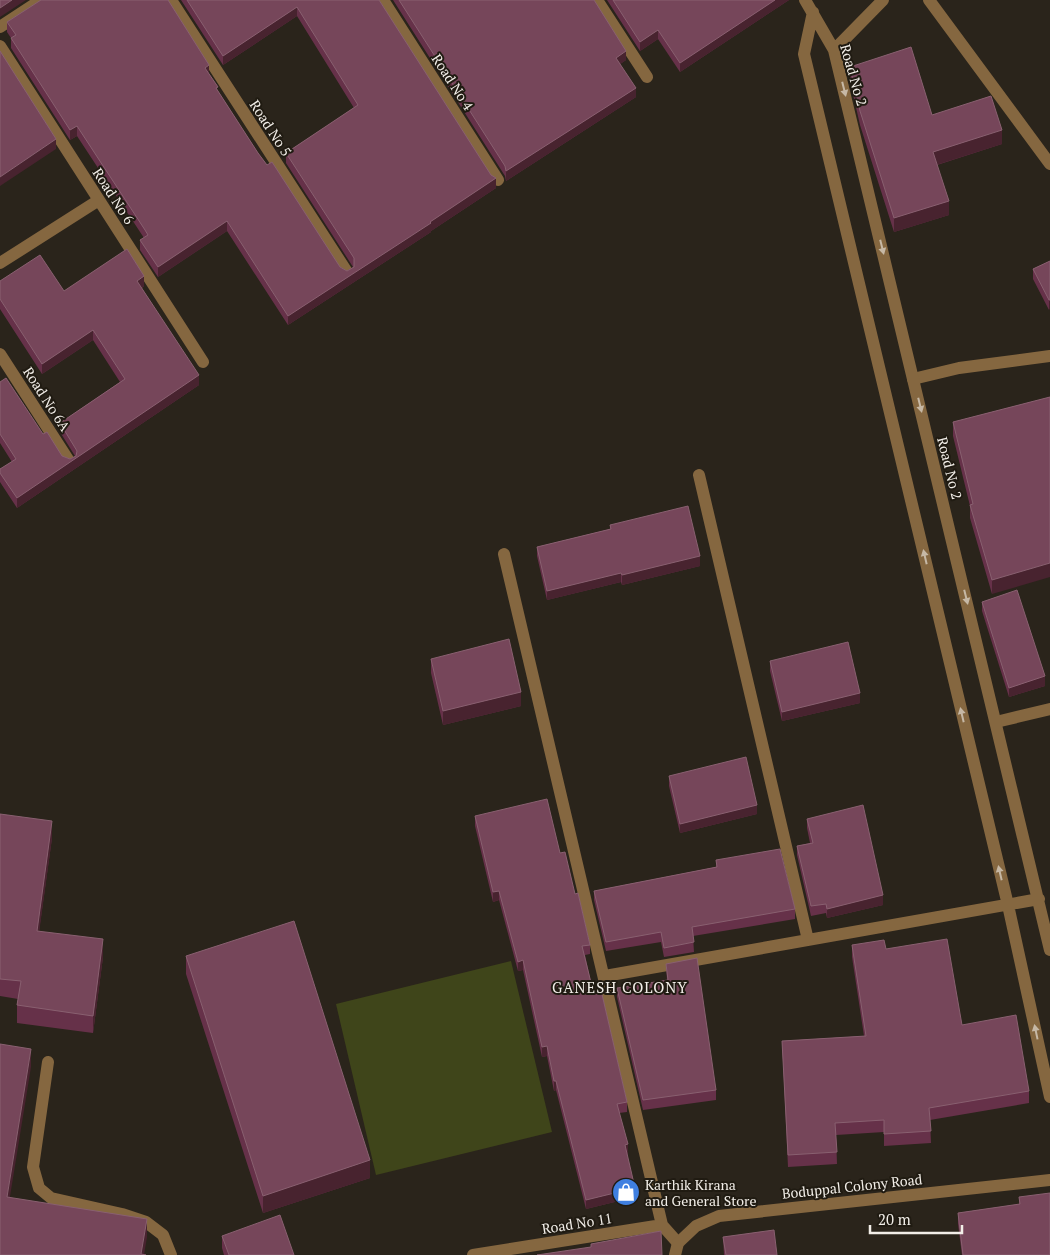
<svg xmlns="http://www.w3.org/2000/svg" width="1050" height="1255" viewBox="0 0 1050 1255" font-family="'PT Serif',serif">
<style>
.green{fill:#3f451a}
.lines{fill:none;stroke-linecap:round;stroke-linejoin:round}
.service{stroke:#856740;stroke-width:12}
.minor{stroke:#856740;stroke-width:12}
.tertiary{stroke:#856740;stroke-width:12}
.wall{fill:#663149}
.shaded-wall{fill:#48232f}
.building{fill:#76465a;stroke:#896070}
.oneway{fill:#c6b8a5}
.labels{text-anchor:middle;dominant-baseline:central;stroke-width:4;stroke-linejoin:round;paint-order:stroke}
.street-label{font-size:14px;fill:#f2eee8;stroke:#201b12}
.poi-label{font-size:14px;fill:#f2eee8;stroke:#201b12;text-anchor:start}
.neighbourhood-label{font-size:15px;letter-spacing:1px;fill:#f2eee8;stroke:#201b12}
</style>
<rect width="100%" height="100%" fill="#2a241b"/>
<path class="green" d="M511 961 552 1132 376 1175 336 1004Z"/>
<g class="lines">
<path class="service" d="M913 379 959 368 1050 356
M996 722 1050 709
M48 1062 33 1167 39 1188 51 1198 122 1214 146 1222 163 1235 171 1255"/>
<path class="minor" d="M171 0 347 272
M383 0 498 180
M597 0 647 77
M805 0 834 50 1050 950
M929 0 1050 164
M813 12 804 54 1008 905 1050 1097
M0 27 41 0
M0 46 203 362
M834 50 883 0
M0 263 99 200
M0 354 69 461
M699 475 808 940
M504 554 662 1225
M605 976 1039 899
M473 1255 662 1225 678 1243"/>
<path class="tertiary" d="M675 1255 678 1243 696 1226 719 1216 1050 1180"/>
</g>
<path class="wall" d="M181 0H379L496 188 431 231V232L288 325 227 231 158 277 140 250V240L144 238 77 136 70 140 11 48V38L7 32V22L209 74 218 91 258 153 340 267 347 271 353 267 286 163V153L354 108 297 16 223 65Z
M393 0H594L626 60 620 64 636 97 506 181 505 176Z
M607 0H789L680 72 658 39 640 51Z
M850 67 932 115 1002 144 937 165 949 215 894 232 860 125 850 81Z
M1050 261 1049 310 1033 279V269Z
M0 281 64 291 144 286 142 288 199 385 17 508 0 482V469L12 462 0 443V382L43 434 62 456 70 459 75 456 60 432V423L120 382 93 340 42 374 0 309Z
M1050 397 992 594 970 518V506L953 436V422Z
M610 525 700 566 622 585 621 582 547 600 537 556V547L610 529Z
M982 602 1045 686 1009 697 982 611Z
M431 659 521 706 443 725 431 673Z
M770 661 860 703 782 721 770 671Z
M669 776 757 814 680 833 669 786Z
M0 814 52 838 39 931 103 957 93 1033 17 1023V1005L18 999 0 996Z
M475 816 560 853 575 894 590 945V954L585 955 593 991 627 1102V1112L619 1113 628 1154H627L635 1197 586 1209 556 1090 554 1091 547 1056 542 1057 523 970 518 971 499 900 493 902 475 826Z
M807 819 883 905 827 918 826 913 811 916 797 855V846L810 843 807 828Z
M716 860 795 909V919L693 936 694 952 664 957 661 942 606 951 594 900V891L716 867Z
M852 945 886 949 1029 1091V1103L930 1120 931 1143 884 1146V1132L836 1135 837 1164 788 1167 782 1041 864 1036 852 957Z
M186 956 370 1178 263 1213 186 974Z
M666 964 716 1090V1100L643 1110 617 997V988L667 980Z
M1019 1197 1050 1255H962L958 1224V1213L1019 1204Z
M222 1236 294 1255H224L222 1248Z
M723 1237 777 1255H724Z"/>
<path class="shaded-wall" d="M12 0H26L0 17V8Z
M775 0H789L680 72V63Z
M297 7V16L223 65V56Z
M658 30V39L640 51V42Z
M626 51V60L616 67V58Z
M209 65V74L205 68Z
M636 88V97L506 181V171Z
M77 126V136L70 140V130Z
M1002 130V144L933 166V152Z
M56 139V149L0 186V177Z
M496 178V188L431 231V232L288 325V316Z
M949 201V215L894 232V218Z
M227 221V231L158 277V267Z
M144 276V286L137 291V281Z
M1049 300H1050V309L1049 310Z
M93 330V340L42 374V364Z
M199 375V385L17 508V498Z
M700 556V566L622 585V575Z
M1050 563V577L992 594V580Z
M621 573V582L547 600V591Z
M1045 676V686L1009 697V688Z
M521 692V706L443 725V711Z
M860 693V703L782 721V712Z
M757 805V814L680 833V824Z
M52 821V838L37 948V931Z
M499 891V900L493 902V892Z
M883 895V905L827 918V909Z
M103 939V957L93 1033V1016Z
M523 960V970L518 971V962Z
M547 1046V1056L542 1057V1047Z
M31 1049V1067L7 1215V1197Z
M554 1081H556V1090L554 1091Z
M628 1144V1154L625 1155V1145Z
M370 1160V1178L263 1213V1196Z
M635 1188V1197L586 1209V1200Z
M147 1219V1237L144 1255H141Z"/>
<path class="building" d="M0 0H12L0 8Z
M41 0H168L209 65 205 68 218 87 216 88 258 153 267 165 272 162 340 267 347 271 354 267V258L286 153 358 105 297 7 223 56 187 0H379L491 175 496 178 430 222 431 223 288 316 227 221 158 267 140 240 148 235 145 230 77 126 70 130 11 38 16 35 7 22Z
M399 0H594L626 51 616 58 636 88 506 171 505 166Z
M613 0H775L680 63 658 30 640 42Z
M911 47 932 115 991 96 1002 130 933 152 949 201 894 218 860 111 850 67Z
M0 51 56 139 0 177Z
M127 249 144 276 137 281 199 375 17 498 0 473V469L16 459 0 434V382L6 378 43 434 47 432 62 456 70 459 76 456 77 451 60 423 125 379 93 330 42 364 0 299V281L40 255 64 291Z
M1050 261V300H1049L1033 269Z
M1050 397V563L992 580 970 505 973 504 953 422Z
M688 506 700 556 622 575 621 573 547 591 537 547 611 529 610 525Z
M1017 590 1045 676 1009 688 982 602Z
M509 639 521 692 443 711 431 659Z
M848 642 860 693 782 712 770 661Z
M746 757 757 805 680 824 669 776Z
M547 799 560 853 565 852 575 894 578 893 590 945 582 946 593 991 601 990 627 1102 617 1104 628 1144 625 1145 635 1188 586 1200 556 1081H554L547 1046 542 1047 523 960 518 962 499 891 493 892 475 816Z
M863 805 883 895 827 909 826 904 811 906 797 846 813 843 807 819Z
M0 814 52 821 37 931 103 939 93 1016 17 1005 21 981 0 979Z
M780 849 795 909 692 927 694 942 664 948 661 932 606 942 594 891 717 867 716 860Z
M294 921 370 1160 263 1196 186 956Z
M947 939 962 1025 1016 1015 1029 1091 929 1108 931 1131 884 1134V1120L835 1123 837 1152 788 1155 782 1041 866 1036 852 945 884 940 886 949Z
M697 958 716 1090 643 1100 617 988 668 980 666 964Z
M0 1044 31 1049 7 1197 147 1219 141 1254 146 1255H0Z
M1050 1193V1255H963L958 1213 1020 1204 1019 1197Z
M280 1215 294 1255H229L222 1236Z
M774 1230 777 1255H726L723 1237Z
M661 1231 662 1255H537L591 1247V1244Z"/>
<defs><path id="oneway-solid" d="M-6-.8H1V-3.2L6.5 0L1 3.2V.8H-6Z" transform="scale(1.25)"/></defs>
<g class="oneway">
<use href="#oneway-solid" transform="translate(844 89) rotate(76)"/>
<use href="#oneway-solid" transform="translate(882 247) rotate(76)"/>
<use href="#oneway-solid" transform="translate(920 405) rotate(76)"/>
<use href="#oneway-solid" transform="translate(925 557) rotate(-103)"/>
<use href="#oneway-solid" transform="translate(966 597) rotate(76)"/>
<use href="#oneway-solid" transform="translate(962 715) rotate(-103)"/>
<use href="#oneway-solid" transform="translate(1000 873) rotate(-103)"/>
<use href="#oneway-solid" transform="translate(1036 1032) rotate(-102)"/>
</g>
<defs>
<g id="shop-disc" transform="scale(1.4375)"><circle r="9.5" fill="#3f7fe0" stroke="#201b12"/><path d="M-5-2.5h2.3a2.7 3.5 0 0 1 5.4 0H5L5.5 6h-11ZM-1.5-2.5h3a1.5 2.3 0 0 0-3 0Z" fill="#fff"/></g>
</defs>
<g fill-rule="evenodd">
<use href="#shop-disc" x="626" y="1192"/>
</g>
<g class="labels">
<g class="street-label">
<text transform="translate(854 75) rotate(74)">Road No 2</text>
<text transform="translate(453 82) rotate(57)">Road No 4</text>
<text transform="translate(271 128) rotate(57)">Road No 5</text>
<text transform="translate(114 196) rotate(57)">Road No 6</text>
<text transform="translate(47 399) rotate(57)">Road No 6A</text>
<text transform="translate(950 468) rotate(76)">Road No 2</text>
<text transform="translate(852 1186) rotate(-6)">Boduppal Colony Road</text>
<text transform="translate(577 1223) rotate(-9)">Road No 11</text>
</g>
<g class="poi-label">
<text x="645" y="1184">Karthik Kirana<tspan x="645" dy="16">and General Store</tspan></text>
</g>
<g class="neighbourhood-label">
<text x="620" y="987">GANESH COLONY</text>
</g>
</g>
<path d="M870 1225v8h92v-8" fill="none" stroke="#f2eee8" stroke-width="2.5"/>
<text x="878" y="1225" font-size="15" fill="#f2eee8" stroke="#201b12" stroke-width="4" paint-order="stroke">20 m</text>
</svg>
